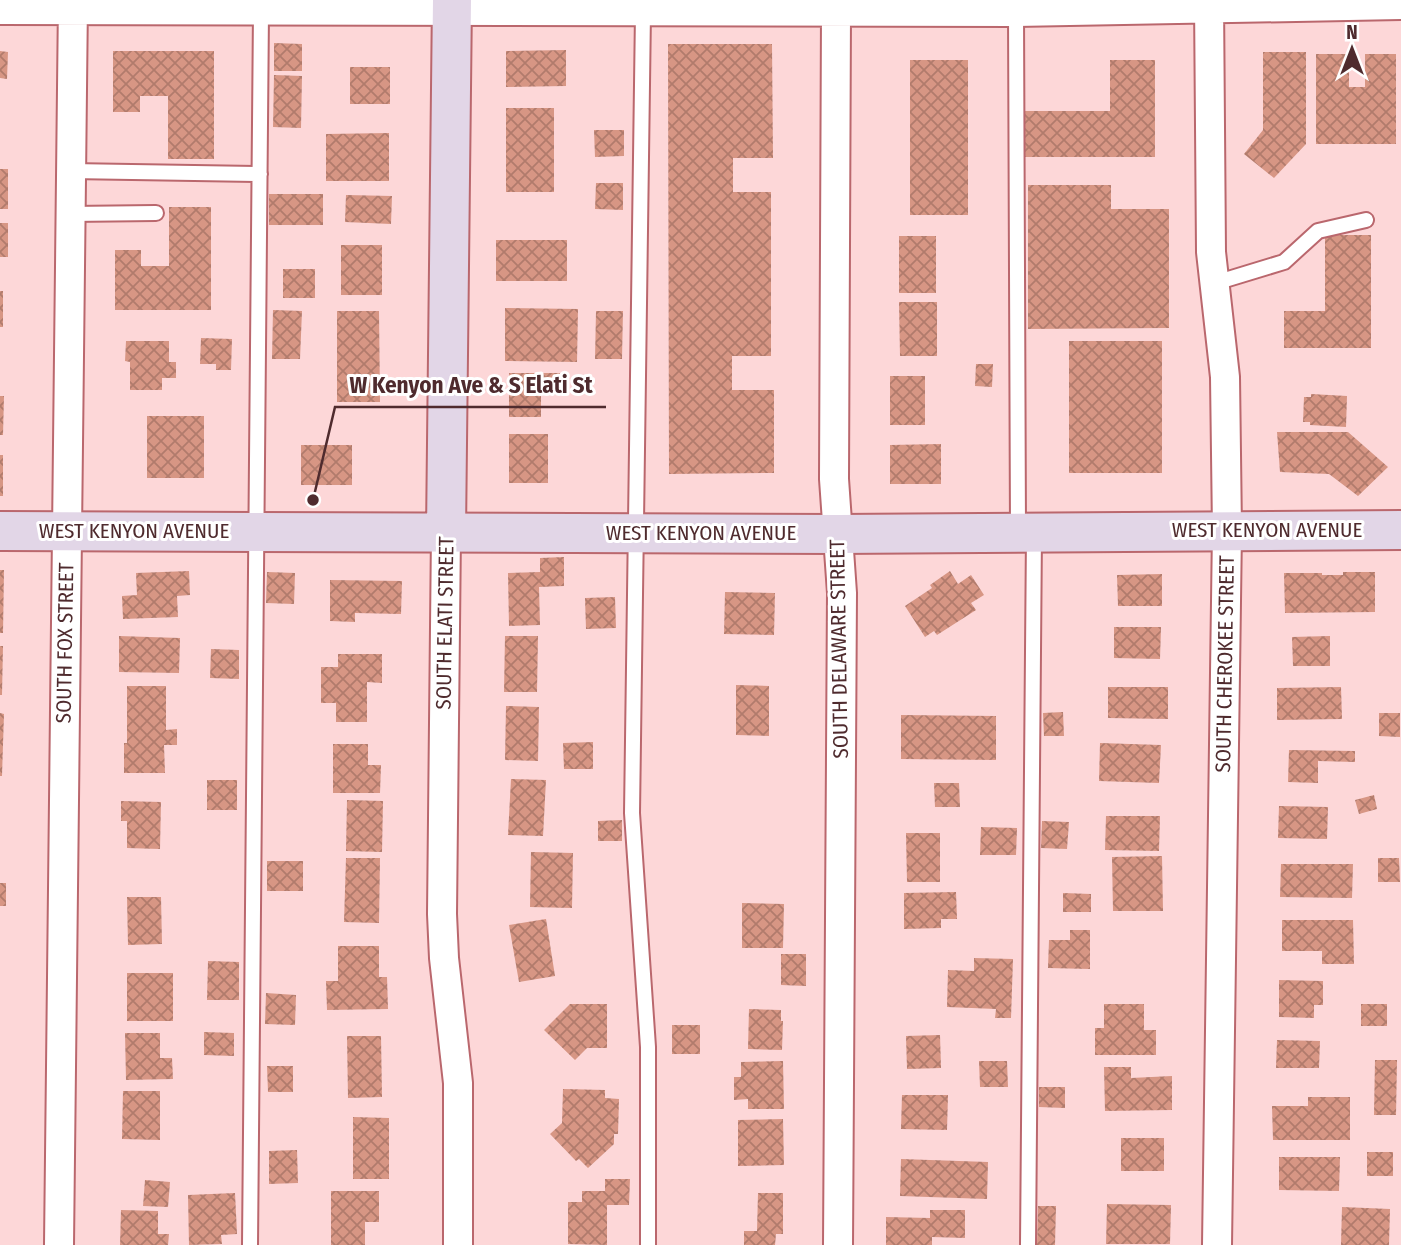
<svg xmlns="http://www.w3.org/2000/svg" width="1401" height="1245" viewBox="0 0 1401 1245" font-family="'Fira Sans Condensed',sans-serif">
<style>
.building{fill:url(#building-cross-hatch)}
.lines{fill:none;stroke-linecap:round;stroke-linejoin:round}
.lane-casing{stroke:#ba676d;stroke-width:18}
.street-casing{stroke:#ba676d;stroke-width:32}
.secondary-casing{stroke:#ba676d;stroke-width:42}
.lane{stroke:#fff;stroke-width:14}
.street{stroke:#fff;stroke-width:28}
.secondary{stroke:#e2d6e7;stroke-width:38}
.labels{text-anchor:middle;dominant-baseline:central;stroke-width:6;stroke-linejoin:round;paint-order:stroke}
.street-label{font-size:21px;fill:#4f2b2e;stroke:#fff}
.leader{fill:none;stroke:#4f2b2e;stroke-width:2.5}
.callout-dot{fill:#4f2b2e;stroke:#fff;stroke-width:2.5}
.callout-label{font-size:23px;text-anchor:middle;font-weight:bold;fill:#4f2b2e;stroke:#fff;stroke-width:6;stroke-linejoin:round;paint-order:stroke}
</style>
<defs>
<pattern id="building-cross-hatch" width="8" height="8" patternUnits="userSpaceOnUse" patternTransform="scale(1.75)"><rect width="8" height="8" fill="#d79684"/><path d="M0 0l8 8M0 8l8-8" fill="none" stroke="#b17b6c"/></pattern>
</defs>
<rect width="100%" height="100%" fill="#fdd7d8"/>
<path class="building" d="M274 43 302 44V71H274Z
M668 44H772L773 158H733V192H771V356H732V390H774V473L669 474Z
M566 50V86L506 87V51Z
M0 51 8 52 7 79 0 78Z
M113 51H214V159H168V96H140V112H113Z
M1263 52H1306V144L1274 178 1244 154 1263 130Z
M1316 54H1349V87H1365V54H1396V144H1316Z
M910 60H968V215H910Z
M1110 60H1155V157H1020V111H1110Z
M350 67H390V104H350Z
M274 75 302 76 301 128 273 127Z
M506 108H554V192H506Z
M594 130H624V156L595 157Z
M389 133V181H326V134Z
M0 169H8V209H0Z
M596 183H623V210L595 209Z
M1028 185H1111V209H1169V328L1028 329Z
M269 194H323V225H269Z
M346 195 392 196 391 224 345 222Z
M169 207H211V310H115V250H141V266H169Z
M0 223H8V257H0Z
M1325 235H1371V348H1284V311H1325Z
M899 236H936V293H899Z
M496 240H567V281H496Z
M341 245H382V295H341Z
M283 269H315V298H283Z
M0 291H3V327H0Z
M899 302H937V356H900Z
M505 308 578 309 577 362 505 361Z
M273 310 302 311 300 359H272Z
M337 311H379L380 402H337Z
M596 311H623L622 359H595Z
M201 338 232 339 231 370H216V364H200Z
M126 341H169V362H176V378H162V390H130V362L125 361Z
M1069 341H1162V473H1069Z
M976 364H993L992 387 975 386Z
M509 373H560V395H541V417H509Z
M890 376H925V425H890Z
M1311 394 1347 396 1346 427 1310 425V422H1303L1304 397H1311Z
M0 396H4L3 435H0Z
M147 416H204V478H147Z
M1277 432H1348L1388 467 1358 496 1329 474 1280 472Z
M509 434H548V483H509Z
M941 444V484H890V445Z
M301 445H352V485H301Z
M0 455H3V496H0Z
M564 557V586L539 587 540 625 509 626 508 573 540 572V558Z
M0 570H4L3 633H0Z
M189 571 190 595 177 596 178 617 123 619 122 596 137 595 136 573Z
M950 571 958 584 971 575 984 595 971 603 976 610 937 635 934 631 925 637 905 606 932 588 930 585Z
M267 572 295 573 294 604 266 603Z
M1343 572H1375V612L1285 613 1284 573H1322V575H1343Z
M1162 574V606H1118L1117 575Z
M330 580 402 581 401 614 355 613V622L330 621Z
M725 592 775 593 774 635 724 634Z
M615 597 616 628 586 629 585 598Z
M1114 627H1161L1160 659 1114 658Z
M119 636 180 638 179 673 119 672Z
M505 636H538L537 692H504Z
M1330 636V666H1293L1292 637Z
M0 646H3L2 695H0Z
M211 649 239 650V679L210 678Z
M338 654H382V683L367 682V722H336V703H321V667H338Z
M736 685 769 686V736L736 735Z
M127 686H166V730L177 729V745H164L165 773H124V743H127Z
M1108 687H1168V719L1108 718Z
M1341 687 1342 719 1277 720V688Z
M506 706 539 707 538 761 505 760Z
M1063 712 1064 736H1044L1043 713Z
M0 713 4 714 2 776H0Z
M1379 713H1400V737L1379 736Z
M901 715 996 716V760L901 759Z
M593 742V769H564L563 743Z
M1100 743 1161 745 1159 783 1099 781Z
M333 744H368V765H381L380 793H333Z
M1289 750 1355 751V762L1318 761V783L1288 782Z
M511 779 546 780 543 836 508 835Z
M207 780H237V810H207Z
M934 783H959L960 807H935Z
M1374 795 1377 809 1359 814 1355 800Z
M347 800 383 801 382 852 346 851Z
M121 801 161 802 160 849 127 848V821H121Z
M1279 806 1328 807 1327 839 1278 838Z
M1106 816H1160L1159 851 1105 850Z
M622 820V841H598V821Z
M1042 821 1069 822 1067 849 1041 848Z
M981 827 1017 828 1016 855H980Z
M906 833H940V882H907Z
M531 852 573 853 572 908 530 907Z
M1162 856 1163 911H1113L1112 857Z
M346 858H380L379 923 344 922Z
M1378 858H1399L1400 882H1378Z
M267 861H303V891H267Z
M1281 864H1353L1352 898 1280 897Z
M0 883H6V906H0Z
M956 892 957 919H941V928L904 929V893Z
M1063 893 1091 894V912H1063Z
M127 897H161L162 944 128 945Z
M742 903 784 904 783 948H742Z
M546 919 555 976 519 982 509 925Z
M1282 920H1353L1354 964H1322V951H1282Z
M1070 930H1090V969L1048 968 1049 940H1070Z
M338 946H379V977H387L388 1009 327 1010 326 981H338Z
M781 954H806V986L781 985Z
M974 958 1013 959 1011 1018H995L996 1009 947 1007 948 970 974 971Z
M208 961 239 962V1000H207Z
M127 973H173V1021H127Z
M1279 980 1323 981V1005H1314V1018L1279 1017Z
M266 993 296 995 295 1025 265 1024Z
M570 1004H607V1048H587L575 1060 544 1030Z
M1104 1004H1144V1030H1156V1055H1095V1028H1104Z
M1361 1004H1387V1026H1361Z
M749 1009 781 1010V1021H783L782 1050 748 1049Z
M672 1025H700V1054H672Z
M204 1032 234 1033V1056L204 1055Z
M125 1033H160V1058H172L173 1079 126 1080Z
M940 1035 941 1068 907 1069 906 1036Z
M347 1036H381L382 1097 348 1098Z
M1277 1040 1320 1041 1319 1068H1276Z
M1375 1060H1397L1396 1115H1374Z
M783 1061 784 1109H748V1099L734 1100V1077H741V1062Z
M979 1061H1007L1008 1087H980Z
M267 1066H293V1092H268Z
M1104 1067H1131V1078L1172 1076V1110L1105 1111Z
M1039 1087H1065V1108L1039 1107Z
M563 1089 605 1090V1098L619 1099 618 1134H614V1144L588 1168 579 1159 576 1161 550 1134 562 1123Z
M123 1091H160V1140L122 1139Z
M902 1095H948L947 1130 901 1129Z
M1308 1097H1350V1140H1273L1272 1106H1308Z
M353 1117 389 1118V1179H353Z
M783 1119 784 1165 738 1166V1120Z
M1121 1138H1164V1171H1121Z
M297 1150 298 1183 269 1184V1151Z
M1367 1152H1393V1176H1367Z
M1279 1157H1340L1339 1191 1279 1190Z
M901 1159 988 1162 987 1199 900 1196Z
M605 1179H630L629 1205H607V1245L568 1244V1202H582V1191H605Z
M145 1180 170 1182 168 1207 143 1206Z
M331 1191H379V1222H365V1245H331Z
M235 1193 237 1234 221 1235 222 1244 189 1245 188 1195Z
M758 1193H783V1234H776L775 1245H744V1231H757Z
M1107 1204 1171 1205 1170 1244H1106Z
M1038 1206H1056L1055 1245H1037Z
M1342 1207 1390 1209 1389 1245H1341Z
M121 1210 158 1211V1234H169L168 1245H120Z
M930 1210H965V1238L932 1237V1245H886V1217L930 1218Z"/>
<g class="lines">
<g class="lane-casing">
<path id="lane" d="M643 12 632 813 648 1047V1245
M1016 12 1018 532
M70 171 260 174
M70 214 156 213
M1215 283 1284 262 1318 231 1366 220
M250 1245 261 11
M1028 1245 1034 533"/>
</g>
<g class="street-casing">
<path id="street" d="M1209 0 1211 252 1225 377 1227 530 1217 1245
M0 10 1016 12 1401 5
M836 12 834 479 842 593 838 1245
M446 532 442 914 444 958 458 1083V1245
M59 1245 73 0"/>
</g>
<g class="secondary-casing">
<path id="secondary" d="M0 531 838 534 1401 530
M446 532 452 0"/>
</g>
<use href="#lane" class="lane"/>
<use href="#street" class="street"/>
<use href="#secondary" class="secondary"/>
</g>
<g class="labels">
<g class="street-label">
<text x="1267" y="530">WEST KENYON AVENUE</text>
<text x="134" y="531">WEST KENYON AVENUE</text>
<text x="701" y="533">WEST KENYON AVENUE</text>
<text transform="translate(445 623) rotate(-89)">SOUTH ELATI STREET</text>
<text transform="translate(65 643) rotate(-89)">SOUTH FOX STREET</text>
<text transform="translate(839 649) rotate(-91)">SOUTH DELAWARE STREET</text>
<text transform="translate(1225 664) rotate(-89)">SOUTH CHEROKEE STREET</text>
</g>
</g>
<path class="leader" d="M313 500L335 407H606"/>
<circle class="callout-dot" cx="313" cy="500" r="7"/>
<g class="callout-label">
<text x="471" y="393">W Kenyon Ave &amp; S Elati St</text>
</g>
<g transform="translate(1352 49)" stroke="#ffffff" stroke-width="5" paint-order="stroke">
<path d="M0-5L12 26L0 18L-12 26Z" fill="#4f2b2e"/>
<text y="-10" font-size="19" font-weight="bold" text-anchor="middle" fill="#4f2b2e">N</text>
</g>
</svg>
